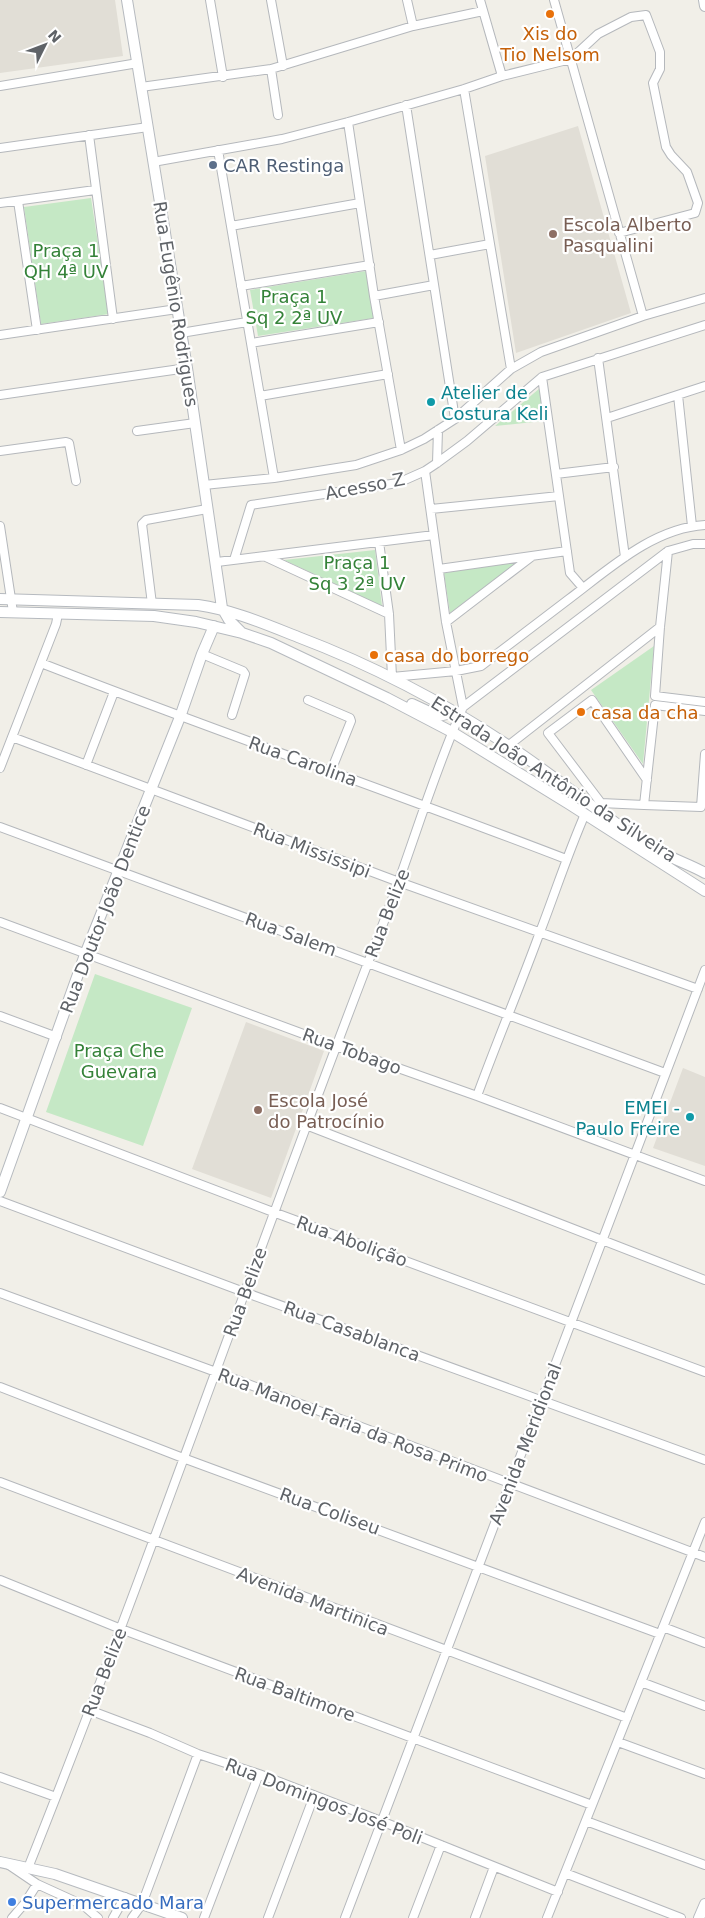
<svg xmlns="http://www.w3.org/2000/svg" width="705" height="1918" viewBox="0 0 705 1918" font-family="'DejaVu Sans',sans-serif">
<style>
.education{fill:#e1ded6}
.green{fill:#c5e8c5}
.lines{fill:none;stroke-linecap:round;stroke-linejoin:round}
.street-casing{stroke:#b5b8bc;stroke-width:10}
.secondary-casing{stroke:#b6babf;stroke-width:12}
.street{stroke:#fff;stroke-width:8}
.secondary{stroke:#fff;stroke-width:10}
.food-dot{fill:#e8710a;stroke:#fff;stroke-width:2}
.service-dot{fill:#5c6f8a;stroke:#fff;stroke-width:2}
.education-dot{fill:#8d6e63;stroke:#fff;stroke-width:2}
.culture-dot{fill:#0f9aa8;stroke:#fff;stroke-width:2}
.shop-dot{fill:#3f7fe0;stroke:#fff;stroke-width:2}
.labels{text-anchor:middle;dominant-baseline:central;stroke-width:4.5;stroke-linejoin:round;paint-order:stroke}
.food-label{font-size:18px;fill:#c56008;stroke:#fff;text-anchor:start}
.service-label{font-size:18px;fill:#4e5e75;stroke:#fff;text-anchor:start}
.education-label{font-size:18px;fill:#785e54;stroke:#fff;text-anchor:start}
.park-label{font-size:18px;fill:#348238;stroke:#fff}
.street-label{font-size:18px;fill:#5f6368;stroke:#fff}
.culture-label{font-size:18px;fill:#0d838f;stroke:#fff;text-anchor:start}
.shop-label{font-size:18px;fill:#366cbe;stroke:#fff;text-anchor:start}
</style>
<rect width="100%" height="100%" fill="#f1efe8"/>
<path class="education" d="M0 0H115L123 56 0 73Z
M578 126 631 313 516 353 485 156Z
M246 1022 324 1051 271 1198 192 1169Z
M683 1068 705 1077V1166L653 1148Z"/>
<path class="green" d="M91 198 109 314 41 324 24 207Z
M366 271 374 318 258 336 250 290Z
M540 388 543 421 495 426Z
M375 550 382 606 284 560Z
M519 561 450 613 444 573Z
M654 646 643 764 591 690Z
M95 974 192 1008 143 1146 46 1112Z"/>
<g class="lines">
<g class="street-casing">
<path id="street" d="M210 0 223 77
M271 0 283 66
M407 0 413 26
M480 0 502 76
M554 0 643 316
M271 69 278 115
M0 86 138 63
M141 87 271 69 413 26 483 11
M464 89 511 369
M406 105 455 419
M348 122 374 296 401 450
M89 135 113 319
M0 148 148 127
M218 150 274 478
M153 162 282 139 348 122 464 89 502 76 571 59 598 34 631 17 646 15 660 52V69L653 83 666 147 671 155 687 172 698 203 695 213 619 233
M18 201 37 330
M0 203 95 190
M231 226 360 203
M430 255 490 244
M241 286 370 265
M374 296 434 285
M181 333 247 322
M0 335 177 309
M251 343 379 322
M598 358 625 557
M542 377 570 573 583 588
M0 395 187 368
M678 395 692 526
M260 396 388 374
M607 418 705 386
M137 431 195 423
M0 451 66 442 69 443 76 481
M437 463 438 430
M425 471 446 622 463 707
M556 474 614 467
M204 485 274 478 356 465 401 450 424 439 455 419 511 369 541 352 643 316 705 298
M431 509 559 496
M0 526 13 612
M379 542 389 614 392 677 456 671 481 666C510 644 540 621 569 599 609 569 653 528 705 525
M668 551 660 627 655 696 705 702
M266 557 389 614
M234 560 251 505 398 483 425 471 437 463 467 441 542 377 705 325
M217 562 434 535
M439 569 567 551
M152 604 142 524 146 520 207 509
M446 622 531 557
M202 654 243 671 245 674 232 715
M41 663C215 731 392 792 566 859
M308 700 350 718 351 721 331 771
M705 711 655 705 644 805 701 807 705 754
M12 737 399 882 698 989
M509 745 660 627
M86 765 114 692
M0 768 56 624 58 614
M644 805 601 803 548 733 592 700 647 780
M0 827 665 1073
M0 922 336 1046 477 1096 705 1181
M0 1016 57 1037
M477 1096C497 1041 520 987 540 932 555 893 568 853 585 814
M0 1108 273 1212 705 1372
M306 1125 705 1280
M0 1201 244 1292 705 1460
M0 1293 216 1372 705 1557
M0 1387 183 1458 660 1634
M0 1482 627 1718
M0 1580 121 1629 592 1805
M663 1627 705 1643
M641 1682 705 1706
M89 1710 150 1733 198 1754 259 1774 381 1821 558 1892
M618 1742 705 1774
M0 1777 56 1797
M586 1821 705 1865
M9 1865 37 1884 83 1905 98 1918
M28 1868C152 1557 260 1241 381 929 410 855 431 779 463 707L668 551 693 544H705
M565 1873 681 1918
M12 1918 25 1903 37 1884
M113 1918 125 1897
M132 1918 142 1904 198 1754
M204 1918 259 1774
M268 1918 314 1796
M345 1918 705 970
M413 1918 441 1845
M475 1918 494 1867
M547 1918 705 1522"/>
</g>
<g class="secondary-casing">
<path id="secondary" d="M127 0 187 368 222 608 229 620 241 632
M704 0 705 6
M0 599 198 605C233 610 265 624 298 637 372 665 443 702 509 746 561 780 607 821 661 852 675 860 691 865 705 873
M0 612 154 616 196 622 242 633 271 643 387 698 452 732 569 804 705 891
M412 704 438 716 447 714V708
M0 1192 86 952 180 717 202 654 214 626
M0 1862 55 1874 182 1918
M699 1918 705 1904"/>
</g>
<use href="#street" class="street"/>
<use href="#secondary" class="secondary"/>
</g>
<g class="food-dot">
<circle cx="550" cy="14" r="5"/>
<circle cx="374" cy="655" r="5"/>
<circle cx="581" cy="712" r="5"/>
</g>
<circle class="service-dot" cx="213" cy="165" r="5"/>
<g class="education-dot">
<circle cx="553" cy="234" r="5"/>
<circle cx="258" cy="1110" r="5"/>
</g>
<g class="culture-dot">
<circle cx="431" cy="402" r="5"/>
<circle cx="690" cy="1117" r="5"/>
</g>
<circle class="shop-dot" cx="12" cy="1902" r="5"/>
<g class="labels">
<g class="food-label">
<text x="550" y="33" text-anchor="middle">Xis do<tspan x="550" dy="21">Tio Nelsom</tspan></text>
<text x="384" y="655">casa do borrego</text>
<text x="591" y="712">casa da cha</text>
</g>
<g class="service-label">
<text x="223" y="165">CAR Restinga</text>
</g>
<g class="education-label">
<text x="563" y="224">Escola Alberto<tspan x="563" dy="21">Pasqualini</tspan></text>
<text x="268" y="1100">Escola José<tspan x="268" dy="21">do Patrocínio</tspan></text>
</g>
<g class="park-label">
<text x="66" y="250">Praça 1<tspan x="66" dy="21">QH 4ª UV</tspan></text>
<text x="294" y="296">Praça 1<tspan x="294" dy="21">Sq 2 2ª UV</tspan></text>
<text x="357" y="562">Praça 1<tspan x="357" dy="21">Sq 3 2ª UV</tspan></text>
<text x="119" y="1050">Praça Che<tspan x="119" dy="21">Guevara</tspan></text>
</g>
<g class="street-label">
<text transform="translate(176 304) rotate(81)">Rua Eugênio Rodrigues</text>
<text transform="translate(365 486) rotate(-11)">Acesso Z</text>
<text transform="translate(303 761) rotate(20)">Rua Carolina</text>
<text transform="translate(554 779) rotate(33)">Estrada João Antônio da Silveira</text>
<text transform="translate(312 850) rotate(21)">Rua Mississipi</text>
<text transform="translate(105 909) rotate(-69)">Rua Doutor João Dentice</text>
<text transform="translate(387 913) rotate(-69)">Rua Belize</text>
<text transform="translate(291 934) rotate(20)">Rua Salem</text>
<text transform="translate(352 1051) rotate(20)">Rua Tobago</text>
<text transform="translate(352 1241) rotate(20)">Rua Abolição</text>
<text transform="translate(245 1292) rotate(-70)">Rua Belize</text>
<text transform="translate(352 1331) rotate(20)">Rua Casablanca</text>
<text transform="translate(353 1425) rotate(21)">Rua Manoel Faria da Rosa Primo</text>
<text transform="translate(525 1444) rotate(-69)">Avenida Meridional</text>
<text transform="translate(330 1511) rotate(20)">Rua Coliseu</text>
<text transform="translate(313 1601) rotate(21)">Avenida Martinica</text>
<text transform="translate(104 1672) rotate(-69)">Rua Belize</text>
<text transform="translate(295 1694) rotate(20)">Rua Baltimore</text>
<text transform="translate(324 1801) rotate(21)">Rua Domingos José Poli</text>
</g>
<g class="culture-label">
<text x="441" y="392">Atelier de<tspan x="441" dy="21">Costura Keli</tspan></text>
<text x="680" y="1107" text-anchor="end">EMEI -<tspan x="680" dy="21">Paulo Freire</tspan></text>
</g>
<g class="shop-label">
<text x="22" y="1902">Supermercado Mara</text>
</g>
</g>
<g transform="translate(45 45) rotate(48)" stroke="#ffffff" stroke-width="4" paint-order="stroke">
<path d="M0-4L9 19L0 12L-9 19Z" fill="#5f6368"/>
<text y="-8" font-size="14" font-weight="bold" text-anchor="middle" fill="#5f6368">N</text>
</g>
</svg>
